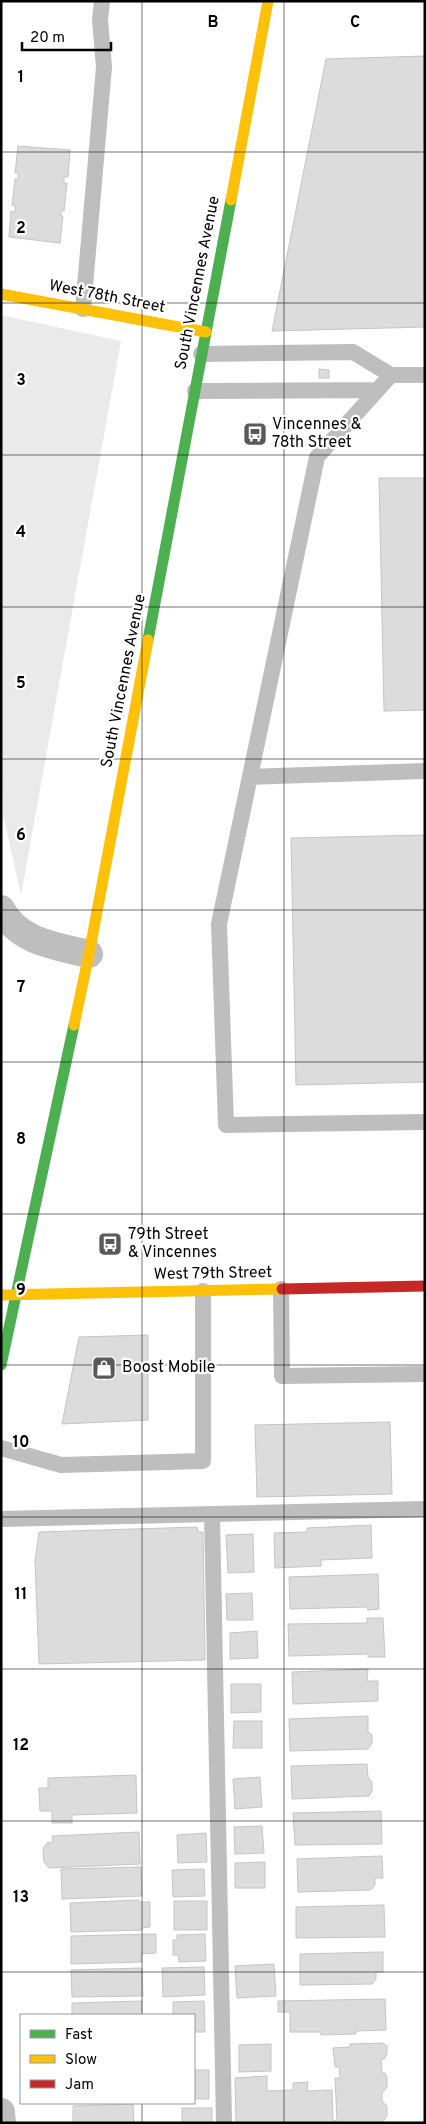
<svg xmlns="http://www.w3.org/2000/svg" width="426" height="2124" viewBox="0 0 426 2124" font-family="Overpass,sans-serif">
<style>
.green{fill:#eaeaea}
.building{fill:#dcdcdc;stroke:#c5c5c5}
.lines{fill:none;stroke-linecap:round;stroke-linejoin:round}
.lane{stroke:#bebebe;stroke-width:16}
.street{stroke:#bebebe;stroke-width:28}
.fast{stroke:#4caf50;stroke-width:11}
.slow{stroke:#ffc107;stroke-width:11}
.jam{stroke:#c62828;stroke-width:11}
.grid{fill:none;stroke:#000;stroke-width:1;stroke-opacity:0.55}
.labels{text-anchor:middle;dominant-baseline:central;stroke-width:4.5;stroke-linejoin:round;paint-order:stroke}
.street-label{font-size:16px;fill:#000;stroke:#fff}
.poi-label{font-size:16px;fill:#000;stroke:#fff;text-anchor:start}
.grid-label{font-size:16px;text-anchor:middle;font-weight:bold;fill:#000;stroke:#fff;stroke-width:4.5;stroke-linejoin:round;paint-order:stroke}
</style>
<rect width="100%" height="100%" fill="#fff"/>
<path class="green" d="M1 315 121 341 21 895 3 815Z"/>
<path class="building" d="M425 56V327L272 331 326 59Z
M18 146 70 150 68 177H64V183H67L64 211 61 210V216H63L60 243 9 237 11 211 15 212V206L12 205 15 179H18V173H15Z
M319 369 329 370V378H319Z
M379 478H425V710L384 711Z
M425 835V1082L296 1085 291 838Z
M148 1335V1420L62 1424 79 1337Z
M390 1422 392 1494 257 1497 255 1425Z
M371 1525 372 1558 321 1560V1566L275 1568 274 1533 307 1532V1528Z
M197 1527 198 1532H203L205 1660 39 1664 35 1561 39 1532Z
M253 1534 254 1572 228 1573 226 1535Z
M378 1574 379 1609 368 1610 367 1607 290 1609 289 1577Z
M252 1593 253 1620H227L226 1594Z
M367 1618H383L385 1657H368V1654L289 1656 288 1624 367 1623Z
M257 1631 258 1658 230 1659V1633Z
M368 1669 367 1681H378V1701L293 1704 292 1672Z
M231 1684H261V1712L231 1713Z
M368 1716V1732L372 1735V1743L368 1749 290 1751 289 1719Z
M234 1721H262V1748H233Z
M367 1764 368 1777 372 1782V1791L369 1796 292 1799 291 1766Z
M136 1775 137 1813 72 1815V1823H52V1811H40L39 1788H48V1778Z
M260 1777 262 1807 235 1809 233 1779Z
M381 1811 382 1844 295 1845 293 1813Z
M262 1826 264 1853 235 1854 234 1827Z
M139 1832 140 1864 49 1868 44 1862 43 1849 47 1843 53 1842 52 1836Z
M206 1833 207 1862 178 1863 177 1835Z
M382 1856 383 1878H375V1885L371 1890 298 1892 297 1859Z
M265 1862V1888H235V1863Z
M141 1867 142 1896 62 1899 61 1869Z
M204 1869 205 1896 173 1897 172 1870Z
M139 1900V1902H150V1927L142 1928V1930L71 1932 70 1903Z
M174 1901H207V1930H174Z
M384 1905 385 1937 296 1938V1907Z
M156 1934V1953L141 1954 142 1962 71 1964V1936Z
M205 1934 206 1961 179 1962 178 1955H173V1940H177V1935Z
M383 1952V1972H376V1979L372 1984 300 1985V1954Z
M274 1964 276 1996 237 1998 235 1966Z
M204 1967 205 1995 163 1997 162 1968Z
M142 1968 143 1996 72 1997 71 1970Z
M385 1999 386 2030 356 2031V2034L321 2035V2032H290V2012H278V2001Z
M142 2001V2015H72V2003Z
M204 2001 205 2032H194V2015H173V2002Z
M383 2043 387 2046V2054L384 2059H381L382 2073H385L387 2078V2087L382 2093V2101L387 2106V2116L382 2123H236L235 2078 267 2076V2091L293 2090V2083L308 2082 307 2091 332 2090 333 2120 337 2121 335 2078H340L339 2067H335L333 2048 350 2047V2044Z
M271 2044V2071L239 2072V2045Z
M194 2070H209V2099H194Z
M133 2104 134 2123H73V2106Z
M182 2108H212V2123H182Z"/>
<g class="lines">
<path class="lane" d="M83 309 104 67 100 20 102 1
M201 354 353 352 391 375H425
M391 375 317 457 219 924 226 1125 425 1122
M195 391 376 390
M250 777 425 771
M281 1289 282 1376 425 1374
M1 1448 61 1465 203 1461V1291
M212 1514 224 2123
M1 1519 425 1509"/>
<path class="street" d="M1 909C18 942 56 946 89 954
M1 2112 2 2123"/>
<path class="fast" d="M148 640 231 200
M1 1365 74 1025"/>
<path class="slow" d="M231 200 268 1
M1 294 206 332
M74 1025 89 954 148 640
M1 1295 282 1289"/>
<path class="jam" d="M282 1289 425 1286"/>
</g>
<path class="grid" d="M142 1V2015M284 1V2123M1 152H425M1 303H425M1 455H425M1 607H425M1 759H425M1 910H425M1 1062H425M1 1214H425M1 1365H425M1 1517H425M1 1669H425M1 1821H425M1 1972H425M142 2103V2123"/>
<defs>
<g id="bus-square" transform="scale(1.25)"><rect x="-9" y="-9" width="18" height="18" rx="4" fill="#595959" stroke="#fff"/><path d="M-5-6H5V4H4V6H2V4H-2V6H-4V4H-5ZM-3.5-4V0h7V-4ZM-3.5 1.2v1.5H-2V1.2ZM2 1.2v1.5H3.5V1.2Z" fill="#fff"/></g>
<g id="shop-square" transform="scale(1.25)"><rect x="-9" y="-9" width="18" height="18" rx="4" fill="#595959" stroke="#fff"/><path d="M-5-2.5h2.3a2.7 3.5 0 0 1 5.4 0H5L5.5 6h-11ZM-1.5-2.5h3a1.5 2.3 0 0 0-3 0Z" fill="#fff"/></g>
</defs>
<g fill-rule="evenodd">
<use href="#bus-square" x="255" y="434"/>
<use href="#bus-square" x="110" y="1244"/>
<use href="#shop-square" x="104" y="1368"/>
</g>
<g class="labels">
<g class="street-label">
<text transform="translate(198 283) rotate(-79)">South Vincennes Avenue</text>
<text transform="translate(107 297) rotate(11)">West 78th Street</text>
<text transform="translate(124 681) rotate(-79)">South Vincennes Avenue</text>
<text transform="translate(213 1274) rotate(-1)">West 79th Street</text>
</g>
<g class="poi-label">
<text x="272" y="425">Vincennes &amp;<tspan x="272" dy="18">78th Street</tspan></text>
<text x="128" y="1235">79th Street<tspan x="128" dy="18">&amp; Vincennes</tspan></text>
<text x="122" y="1368">Boost Mobile</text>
</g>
</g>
<g class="grid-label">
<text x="213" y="27">B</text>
<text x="355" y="27">C</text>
<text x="21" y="82">1</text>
<text x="21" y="233">2</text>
<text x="21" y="385">3</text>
<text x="21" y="537">4</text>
<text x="21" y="688">5</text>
<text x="21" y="840">6</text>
<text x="21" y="992">7</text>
<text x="21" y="1144">8</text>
<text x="21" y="1295">9</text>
<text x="21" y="1447">10</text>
<text x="21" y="1599">11</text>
<text x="21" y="1750">12</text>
<text x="21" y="1902">13</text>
</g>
<rect width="426" height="2124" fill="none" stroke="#000000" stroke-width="5"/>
<rect x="20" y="2014" width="175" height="90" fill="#ffffff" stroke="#999999"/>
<rect x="30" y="2030" width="25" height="8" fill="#4caf50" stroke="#999999"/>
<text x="65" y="2039" font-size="15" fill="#000000">Fast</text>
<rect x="30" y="2055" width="25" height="8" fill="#ffc107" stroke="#999999"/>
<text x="65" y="2064" font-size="15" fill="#000000">Slow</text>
<rect x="30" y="2080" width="25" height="8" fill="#c62828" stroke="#999999"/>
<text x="65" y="2089" font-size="15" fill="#000000">Jam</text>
<path d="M22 42v8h89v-8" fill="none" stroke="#000000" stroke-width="2.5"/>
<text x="30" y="42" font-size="15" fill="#000000" stroke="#ffffff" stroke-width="4" paint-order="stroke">20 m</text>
</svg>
